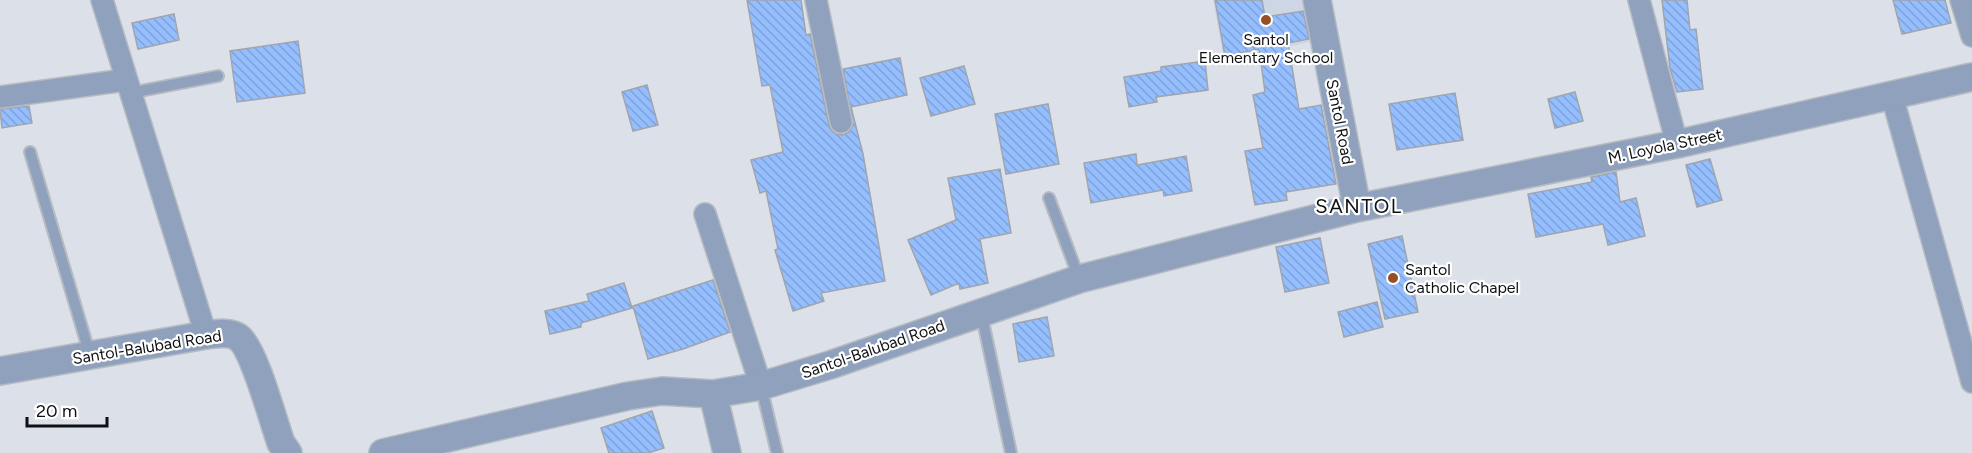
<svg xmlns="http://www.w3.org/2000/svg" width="1972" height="453" viewBox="0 0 1972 453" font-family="Figtree,sans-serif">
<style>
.built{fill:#ccd6e5}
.building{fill:url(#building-back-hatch);stroke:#a0a5ad;stroke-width:1.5}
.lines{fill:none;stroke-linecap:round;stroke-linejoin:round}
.service-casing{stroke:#b6bbc2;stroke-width:14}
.minor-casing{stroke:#b6bbc2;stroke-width:24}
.tertiary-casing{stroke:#b6bbc2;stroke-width:30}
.service{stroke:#8fa1bd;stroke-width:10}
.minor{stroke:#8fa1bd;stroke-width:21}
.tertiary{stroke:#8fa1bd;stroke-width:27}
.poi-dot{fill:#965026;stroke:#fff;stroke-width:2}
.labels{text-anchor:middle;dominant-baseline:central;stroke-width:4.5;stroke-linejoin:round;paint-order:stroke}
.poi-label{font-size:16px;fill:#0e1013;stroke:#fff}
.street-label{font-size:16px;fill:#0e1013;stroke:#fff}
.quarter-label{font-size:20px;letter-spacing:1.5px;fill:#0e1013;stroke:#fff}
</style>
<defs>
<pattern id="building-back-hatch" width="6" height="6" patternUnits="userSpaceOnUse" patternTransform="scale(1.5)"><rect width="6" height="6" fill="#95befe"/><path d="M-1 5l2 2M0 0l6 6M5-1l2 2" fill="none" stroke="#7fa2d9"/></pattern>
</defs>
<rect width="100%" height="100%" fill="#dbe0e9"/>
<path class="built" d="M1213 0H1311L1319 40 1224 61Z"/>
<path class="building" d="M747 0H801L806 35 810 34 829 125 831 130 836 134 843 135 849 132 853 125 843 69 900 58 907 95 851 107 863 154 885 281 821 293 824 301 793 311 775 250 778 249 766 191 760 193 751 160 783 152 770 85 762 86Z
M1215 0H1262L1265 17 1303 11 1309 39 1288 43 1299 109 1321 105 1336 184 1286 192 1287 200 1255 205 1245 151 1263 148 1253 95 1265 92 1259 49 1225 56Z
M1662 0H1687L1690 30 1696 29 1703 89 1677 92 1670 68Z
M1893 0H1945L1951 23 1902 34Z
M174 14 179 40 138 49 132 23Z
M298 41 305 93 237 102 230 51Z
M1205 61 1208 90 1156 97 1157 102 1129 107 1124 77 1161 71V67Z
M964 66 975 104 931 116 920 78Z
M647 85 658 125 633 131 622 92Z
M1575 92 1583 121 1555 128 1548 99Z
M1455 93 1463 140 1397 150 1389 104Z
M1048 104 1059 164 1006 174 995 114Z
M29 106 32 123 2 128 0 109Z
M1136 154 1137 165 1186 156 1192 191 1164 196 1163 190 1091 203 1084 163Z
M1710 159 1722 200 1697 207 1686 165Z
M1000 169 1011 233 980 239 988 283 960 289 959 283 931 295 908 240 956 220 948 178Z
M1616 172 1620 202 1636 198 1645 236 1608 245 1603 224 1536 237 1528 194 1592 182 1591 177Z
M1402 236 1418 312 1385 319 1368 244Z
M1320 238 1329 283 1285 292 1276 247Z
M713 280 730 332 683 349 648 359 633 306Z
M624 283 632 308 581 323V327L550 334 545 311 589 301 587 294Z
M1377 302 1383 327 1344 337 1338 312Z
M1047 317 1054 356 1019 362 1013 324Z
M652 411 664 448 648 453H609L601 428Z"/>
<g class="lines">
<g class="service-casing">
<path id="service" d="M130 93 218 76
M30 152 90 355
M1049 198 1079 278
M981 312 1011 453
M761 386 777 453"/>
</g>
<g class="minor-casing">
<path id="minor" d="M102 0 206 335
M816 0 841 122
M1639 0 1677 144
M1961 0 1972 36
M1892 96 1972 382
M0 97 125 80
M705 214 761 386"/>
</g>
<g class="tertiary-casing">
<path id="tertiary" d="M1317 0 1357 208
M0 371 206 335C216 334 229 331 238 337 254 348 273 421 281 443L288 453
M713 394 727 453
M383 453 628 396 662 391 713 394 761 386 830 365 1079 279 1357 208 1677 144 1972 77"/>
</g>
<use href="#service" class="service"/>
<use href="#minor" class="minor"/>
<use href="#tertiary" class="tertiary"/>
</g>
<g class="poi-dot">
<circle cx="1266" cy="20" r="6"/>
<circle cx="1393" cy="278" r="6"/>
</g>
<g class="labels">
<g class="poi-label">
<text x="1266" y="39">Santol<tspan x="1266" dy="18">Elementary School</tspan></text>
<text x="1405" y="269" text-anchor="start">Santol<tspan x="1405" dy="18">Catholic Chapel</tspan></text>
</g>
<g class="street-label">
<text transform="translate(1340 122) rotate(79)">Santol Road</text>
<text transform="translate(1665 146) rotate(-12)">M. Loyola Street</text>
<text transform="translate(147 347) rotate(-9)">Santol-Balubad Road</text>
<text transform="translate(873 349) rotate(-19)">Santol-Balubad Road</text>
</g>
<g class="quarter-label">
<text x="1359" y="206">SANTOL</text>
</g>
</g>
<path d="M27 417v9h80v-9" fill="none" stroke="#0e1013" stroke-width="3"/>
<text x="36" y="417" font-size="18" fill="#0e1013" stroke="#ffffff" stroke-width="4.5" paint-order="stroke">20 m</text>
</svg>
